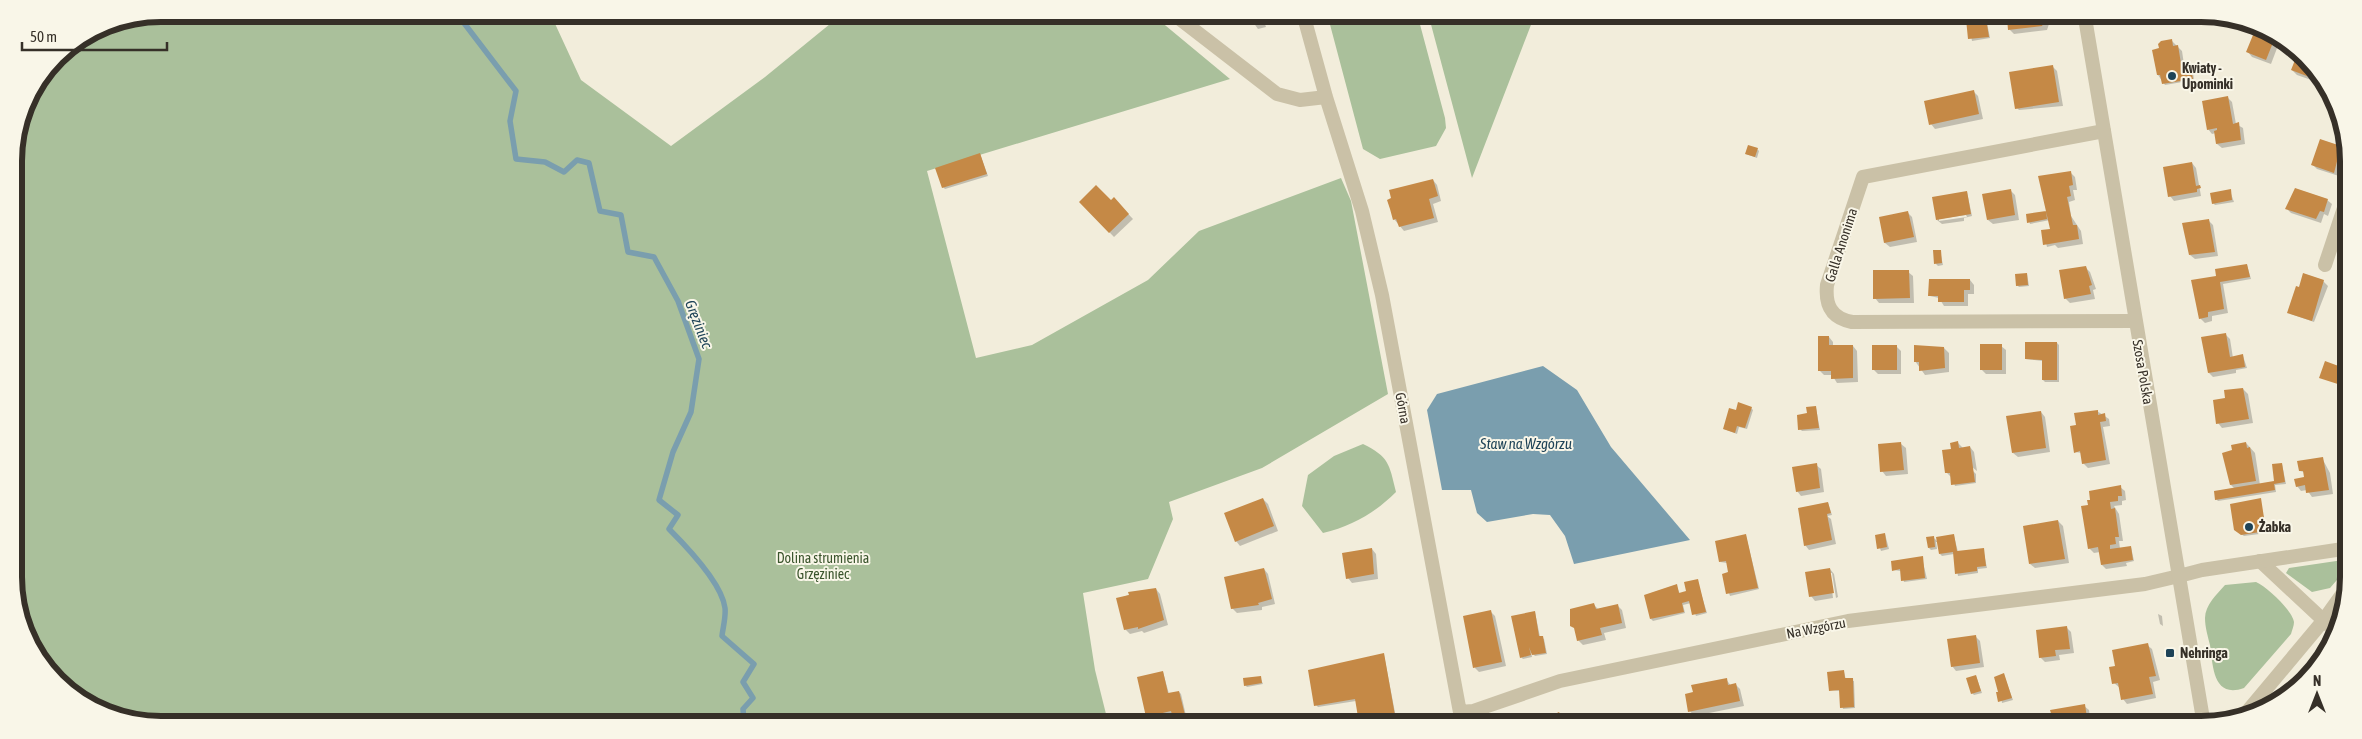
<svg xmlns="http://www.w3.org/2000/svg" width="2362" height="739" viewBox="0 0 2362 739" font-family="'Asap Condensed',sans-serif">
<style>
.green{fill:#aac09b}
.water{fill:#7a9eae}
.shadow{fill:#0003;fill-rule:evenodd}
.lines{fill:none;stroke-linecap:round;stroke-linejoin:round}
.stream{stroke:#7a9eae;stroke-width:5.5}
.building{fill:#c58946}
.minor{stroke:#cac1a7;stroke-width:14}
.tertiary{stroke:#cac1a7;stroke-width:14}
.poi-dot{fill:#1e4357;stroke:#f9f6e8;stroke-width:2}
.labels{text-anchor:middle;dominant-baseline:central;stroke-width:4;stroke-linejoin:round;paint-order:stroke}
.poi-label{font-size:14px;font-weight:bold;fill:#363028;stroke:#f9f6e8;text-anchor:start}
.street-label{font-size:14px;fill:#363028;stroke:#f9f6e8}
.park-label{font-size:14px;fill:#3a542c;stroke:#f9f6e8}
.water-label{font-size:15px;font-style:italic;fill:#1e4357;stroke:#f9f6e8}
.rim{fill:none;stroke:#363028;stroke-width:6}
</style>
<rect width="100%" height="100%" fill="#f2eddb"/>
<path class="green" d="M161 14 551 15 581 80 671 146 765 77 841 15 1154 16 1230 79 927 171 976 358 1032 345 1148 280 1199 231 1341 178 1351 201 1388 394 1262 468 1169 502 1173 519 1148 579 1083 593 1095 670 1108 722 123 720 51 675 17 606 14 152 25 105 57 57 105 25Z
M1328 17H1418L1445 118 1446 128 1436 146 1380 159 1363 149Z
M1429 17H1534L1472 178Z
M1363 444C1389 457 1389 463 1396 492 1375 513 1352 526 1323 533L1302 506 1308 475 1334 456Z
M2343 560V573L2330 588 2312 592 2286 573 2289 568Z
M2256 582C2267 587 2292 610 2294 622 2294 626 2292 630 2291 634L2244 688C2213 699 2213 666 2210 645 2208 637 2205 627 2205 618 2205 605 2217 594 2225 585Z"/>
<path class="water" d="M1543 366 1577 390 1611 447 1690 540 1574 564 1565 536 1550 515 1533 514 1487 522 1477 513 1471 490H1442L1427 410 1437 394Z"/>
<path class="shadow" d="M1238 16H1272V17L1263 19 1266 27 1258 29 1253 22 1243 24Z
M1643 17H1662L1660 24Z
M1986 18 1990 38 1972 41 1968 20Z
M2008 18H2047L2049 24 2047 30 2014 34 2010 30Z
M2227 19H2239L2234 27 2226 21Z
M2253 27 2279 43 2271 64 2252 57 2248 52 2254 36 2251 33Z
M2172 41 2182 51 2185 71 2193 72 2194 80 2165 85 2158 75 2160 49Z
M2298 55 2311 64 2318 78 2317 82 2297 75 2292 70Z
M2053 67 2057 71 2063 106 2019 110 2017 108Z
M1974 92 1978 96 1983 119 1935 129 1931 124Z
M2228 98 2232 102 2236 124 2243 128 2245 144 2222 148 2217 144 2216 133 2212 134 2208 129Z
M2341 147 2345 152 2339 176 2317 169 2312 164Z
M1757 149 1759 151 1757 158 1746 154Z
M980 154 988 176 945 189 943 187Z
M2192 163 2196 168 2201 196 2174 201 2170 196Z
M2070 172 2075 177 2077 190H2073L2075 200 2069 202 2071 216 2081 231 2083 244 2058 248 2055 245 2047 247 2043 231 2051 230 2050 220 2030 224 2027 215 2046 212Z
M1433 180 1437 185 1441 201 1433 204 1438 222 1404 231 1394 219Z
M2010 190 2015 195 2019 220 1993 224 1988 220Z
M2230 191 2234 202 2215 205 2213 203Z
M1967 192 1972 216 1964 218V221L1942 224 1937 220ZM1966 215 1967 217 1939 221V219Z
M1114 199 1133 219 1114 237 1080 202H1111Z
M2327 200 2332 204 2328 216 2324 214 2321 223 2291 213 2287 209Z
M1908 213 1912 217 1917 242 1890 247 1885 243 1880 218Z
M2208 220 2213 225 2218 256 2195 259 2190 255Z
M1940 251 1943 265 1938 266 1936 264Z
M2247 265 2251 279 2223 284 2228 313 2212 316V321L2205 323 2200 318 2218 277Z
M2085 267 2090 272 2096 289 2093 290 2095 299 2070 303 2065 298Z
M1908 272 1913 276 1914 303H1879L1875 298Z
M2027 274 2029 286 2019 287 2017 285Z
M1970 280 1974 285V294H1968V306H1944L1939 298 1930 296Z
M2323 281 2328 286 2314 322 2291 314 2300 288Z
M2225 334 2230 339 2233 358 2243 356 2247 368 2236 370V373L2213 377 2209 373Z
M1829 337 1833 342V346H1853L1857 351 1858 382 1837 383 1832 375H1824L1820 371Z
M2057 343 2059 345V382H2045L2043 380V361L2026 359Z
M1896 346 1901 351V374H1878L1873 369Z
M2001 346 2006 350V374H1986L1981 369Z
M1944 348 1949 353V372L1925 375 1915 361Z
M2243 389 2248 394 2253 423 2222 428 2218 423 2227 399Z
M1751 408 1753 410 1747 429 1739 427 1737 434 1724 429 1737 412Z
M1816 408 1820 430 1802 431 1800 429 1808 414Z
M2097 411 2109 419 2110 426 2103 427 2110 464 2088 468 2083 463 2082 453 2075 452V427Z
M2041 412 2045 417 2050 452 2018 457 2013 453Z
M1958 443 1963 448 1970 447 1974 452 1977 471 1972 467V470L1976 474V483L1955 486 1952 478 1947 473 1953 450Z
M2246 443 2255 453 2260 485 2275 482 2282 464 2286 484 2275 485 2276 492 2218 501 2216 499 2235 489 2231 485 2234 451Z
M1901 444 1906 448 1908 474 1886 476 1882 471Z
M2322 458 2330 473 2333 494 2312 497 2307 490 2301 491 2297 486 2305 478 2304 472 2300 471Z
M1816 465 1821 469 1824 492 1801 496 1797 491Z
M2120 487 2125 491 2126 500 2122 501V505L2114 506 2119 514 2123 541H2119L2120 549 2131 547 2134 561 2126 563 2127 566 2106 569 2102 565 2100 552 2094 553 2089 548V506Z
M1263 499 1268 504 1278 531 1240 546 1236 541Z
M2260 500 2267 533 2244 536 2238 532Z
M1828 503 1832 515 1827 516 1831 519 1836 544 1809 550 1805 545 1800 520Z
M2058 521 2063 526 2069 563 2035 568 2030 564Z
M1885 534 1889 549 1881 551 1876 536Z
M1746 536 1759 589 1730 596 1723 575 1730 573 1727 563 1720 562Z
M1954 536 1958 552 1983 549 1987 568 1978 569V573L1958 576 1954 554 1942 556 1940 554Z
M1934 538 1938 542H1936L1937 549 1931 550 1929 548Z
M1372 549 1376 554 1378 579 1352 583 1348 578Z
M1922 558 1927 579 1904 582 1901 571 1893 570Z
M1264 569 1268 574 1275 604 1262 607V610L1237 613 1232 608Z
M1830 569 1834 574 1838 597 1836 598 1832 573H1830L1833 598 1815 601 1811 596Z
M1697 580 1707 613 1696 616 1691 603 1683 605 1685 613 1653 621 1651 619 1676 585 1680 594 1688 592Z
M1156 589 1160 594 1168 625 1144 633 1142 631 1130 634 1125 629 1118 599 1139 591Z
M1594 605 1598 609 1617 605 1622 610 1626 628 1604 633 1606 640 1583 645 1578 640Z
M1490 611 1495 616 1506 666 1479 672 1475 668Z
M1535 612 1540 637 1544 639 1547 654 1535 656 1531 652 1532 657 1523 659 1521 657Z
M2158 614 2162 616 2163 626 2160 624Z
M2067 628 2071 632 2074 653 2059 655 2060 660 2045 662 2040 657Z
M1976 637 1980 641 1984 667 1956 671 1952 666Z
M2147 645 2152 649 2160 680 2153 682 2156 698 2127 704 2123 699 2120 688 2114 683 2117 667Z
M1384 655 1397 723H1360L1356 701 1318 707 1316 705Z
M1163 672 1169 694 1179 692 1181 694 1187 720 1176 723 1173 713 1149 718 1147 716Z
M1844 672 1846 680 1854 681 1855 708 1843 709 1840 691 1830 690Z
M2004 675 2013 700 2002 703 2000 693Z
M1976 676 1982 693 1974 695 1972 693Z
M1260 677 1263 684 1247 687 1245 685Z
M1726 679 1731 686 1736 685 1740 689 1744 706 1694 716 1690 711Z
M2084 706 2089 710 2091 725H2048Z
M1559 713 1566 723H1539Z"/>
<g class="lines">
<path class="stream" d="M462 14 464 23 516 91 510 121 516 159 545 162 564 172 577 160 589 163 600 211 621 215 628 252 654 257 678 301 699 359 691 412 673 452 659 500 678 515 669 529C686 546 722 584 725 608 726 617 723 627 722 636L754 664 743 682 753 698 743 709 744 722"/>
</g>
<path class="building" d="M1250 16H1260L1262 23 1252 25Z
M1986 18 1989 37 1968 39 1966 19Z
M2007 18H2044L2045 21 2042 26 2008 30Z
M2251 26 2274 40 2266 60 2246 52 2253 35 2249 33Z
M2172 39 2173 46 2178 45 2182 70 2191 69 2193 79 2162 84 2160 75H2157L2152 50 2159 48 2158 44 2161 41Z
M2297 55 2311 64 2315 71 2312 78 2291 70Z
M2053 65 2059 102 2015 109 2009 72Z
M1974 90 1979 114 1929 125 1924 101Z
M2228 96 2233 124 2239 122 2241 140 2216 144 2214 131 2217 130V128L2207 130 2202 101Z
M2320 139 2341 146 2334 173 2311 165Z
M1748 145 1758 148 1755 157 1745 154Z
M980 153 987 174 942 188 935 168Z
M2192 162 2196 186 2200 185 2201 188 2197 189V192L2168 197 2163 167Z
M2071 171 2073 185 2069 186 2071 196 2067 197 2073 225H2077L2079 239 2043 245 2041 230 2050 229 2038 176Z
M1433 179 1438 196 1429 199 1434 218 1399 227 1396 219 1393 220 1390 209 1387 200 1391 198 1389 190Z
M1096 185 1111 200 1114 197 1129 214 1109 233 1079 202Z
M2295 188 2328 199 2324 212 2320 211 2316 219 2285 209Z
M2011 189 2015 215 1987 220 1982 194Z
M2231 189 2232 200 2212 204 2210 193Z
M1967 191 1971 214 1936 220 1932 197Z
M1908 211 1914 237 1884 243 1879 217Z
M2046 211 2047 219 2027 223 2026 214Z
M2209 219 2215 252 2189 255 2182 223Z
M1933 250H1941L1942 263 1934 264Z
M2247 264 2250 277 2220 282 2224 309 2208 312V317L2199 319 2191 280 2216 276 2215 269Z
M2086 266 2092 285 2089 286 2091 294 2064 299 2059 270Z
M1873 270H1909L1910 298 1873 299Z
M2027 273 2028 285 2016 286 2015 274Z
M2303 273 2324 280 2312 321 2287 313 2296 286 2299 287Z
M1929 279H1970V290H1964V302H1938V296H1928Z
M2226 333 2230 357 2243 354 2245 367 2208 373 2201 337Z
M1818 336H1829V345H1853V378L1831 379V371H1818Z
M2025 342H2057V380H2042V360L2025 359Z
M1980 344H2002V370H1980Z
M1872 345H1897V370H1872Z
M1914 345 1944 347 1945 368 1919 371V362H1914Z
M2325 361 2344 368V386L2319 378Z
M2243 388 2249 419 2216 424 2213 400 2225 398 2224 390Z
M1738 402 1752 407 1745 428 1737 426 1735 433 1723 429 1729 408 1736 410Z
M1816 406 1819 428 1798 430 1797 415 1807 413 1806 407Z
M2098 410V415L2105 413 2106 421 2100 422 2106 460 2082 464 2080 451 2074 453 2070 426 2076 425 2074 413Z
M2041 411 2046 448 2012 453 2006 416Z
M1958 441 1959 448 1970 446 1975 482 1951 485 1950 473H1945L1942 450 1951 449 1950 443Z
M1901 442 1904 470 1880 472 1878 444Z
M2246 442 2247 448 2250 447 2256 481 2230 485 2222 453 2232 450 2231 445Z
M2323 457 2329 490 2306 493 2305 485 2296 487 2294 479 2304 477 2303 471H2299L2297 461Z
M1817 463 1820 488 1796 492 1792 467Z
M2282 463 2285 482 2274 484 2275 490 2215 500 2214 491 2274 481 2272 464Z
M2121 485 2122 496H2118V501L2110 502 2111 509 2115 508 2119 537H2115L2116 544 2110 545V549L2131 546 2133 560 2101 565 2098 547 2088 549 2081 506 2088 505 2087 500H2090L2089 491Z
M1263 498 1274 526 1235 542 1224 513Z
M2261 498 2266 531 2241 535 2234 530 2230 504Z
M1828 502 1831 513 1827 514 1832 540 1804 546 1798 508Z
M2058 520 2065 559 2029 564 2023 526Z
M1885 533 1887 547 1877 549 1875 535Z
M1746 534 1758 588 1726 594 1722 574 1728 572 1726 561 1719 562 1715 541Z
M1954 534 1957 551 1984 548 1986 566 1977 567V571L1955 574 1953 552 1939 554 1936 537Z
M1934 536 1935 547 1928 548 1926 537Z
M1372 548 1374 574 1346 579 1342 553Z
M1923 556 1925 578 1901 581 1900 569 1892 571 1891 561Z
M1264 568 1272 599 1258 603 1259 605 1231 609 1224 577Z
M1830 568 1834 593 1809 597 1805 572Z
M1698 579 1706 612 1692 615 1689 601 1682 603 1684 612 1650 619 1644 595 1677 584 1679 593 1686 591 1684 582Z
M1156 588 1164 620 1138 629V627L1124 630 1116 598 1129 595 1128 592Z
M1594 603 1596 609 1618 604 1622 623 1600 628 1602 635 1577 641 1574 628 1570 626V609Z
M1491 610 1502 662 1473 668 1463 616Z
M1535 611 1539 636H1543L1546 653 1532 655 1529 647 1531 655 1520 658 1511 616Z
M2067 626 2070 649 2055 650 2056 656 2039 658 2036 630Z
M1976 635 1980 663 1951 667 1947 639Z
M2148 643 2156 676 2149 677 2153 694 2121 700 2118 683 2112 684 2109 667 2115 666 2112 650Z
M1384 653 1396 721 1359 723 1355 699 1314 706 1308 670Z
M1844 670 1845 678H1853L1854 707 1840 708 1839 690 1829 691 1827 672Z
M1163 671 1168 693 1179 691 1186 719 1174 722 1171 711 1146 717 1137 677Z
M2004 673 2012 698 1998 702 1996 692H1998L1994 677Z
M1976 675 1981 691 1971 694 1966 678Z
M1261 676 1262 683 1244 686 1243 678Z
M1727 678 1728 685 1736 683 1740 701 1688 712 1685 694 1693 692 1691 685Z
M2085 704 2088 725H2046L2045 721 2052 717 2050 710Z
M1559 712 1565 723H1536L1543 720Z"/>
<g class="lines">
<path class="minor" d="M1176 16 1277 94 1300 100 1326 97
M1304 17 1326 97 1362 211 1382 295 1462 723
M2104 131 1863 177 1827 285C1825 305 1831 318 1852 322L2134 321
M2325 265 2345 205
M2260 561 2336 632
M1460 712 1473 711 1560 681 1848 621 2145 584 2179 576"/>
<path class="tertiary" d="M2085 18 2204 725
M2179 576 2202 570 2343 549
M2241 719 2323 621 2343 593"/>
</g>
<g class="poi-dot">
<circle cx="2172" cy="76" r="5"/>
<circle cx="2249" cy="527" r="5"/>
<rect x="2165" y="648" width="10" height="10" rx="2.5"/>
</g>
<g class="labels">
<g class="poi-label">
<text x="2182" y="68">Kwiaty -<tspan x="2182" dy="16">Upominki</tspan></text>
<text x="2259" y="527">Żabka</text>
<text x="2180" y="653">Nehringa</text>
</g>
<g class="street-label">
<text transform="translate(1841 245) rotate(-72)">Galla Anonima</text>
<text transform="translate(2143 372) rotate(80)">Szosa Polska</text>
<text transform="translate(1403 408) rotate(80)">Górna</text>
<text transform="translate(1816 628) rotate(-11)">Na Wzgórzu</text>
</g>
<g class="park-label">
<text x="823" y="558">Dolina strumienia<tspan x="823" dy="16">Grzęziniec</tspan></text>
</g>
<g class="water-label">
<text transform="translate(699 324) rotate(69)">Gręziniec</text>
<text x="1526" y="443">Staw na Wzgórzu</text>
</g>
</g>
<path d="M0 0H2362V739H0ZM161 22H2201A139 139 0 0 1 2340 161V577A139 139 0 0 1 2201 716H161A139 139 0 0 1 22 577V161A139 139 0 0 1 161 22Z" fill="#f9f6e8" fill-rule="evenodd"/>
<path class="rim" d="M161 22H2201A139 139 0 0 1 2340 161V577A139 139 0 0 1 2201 716H161A139 139 0 0 1 22 577V161A139 139 0 0 1 161 22Z"/>
<g transform="translate(2317 694)" stroke="#f9f6e8" stroke-width="4" paint-order="stroke">
<path d="M0-4L9 19L0 12L-9 19Z" fill="#363028"/>
<text y="-8" font-size="14" font-weight="bold" text-anchor="middle" fill="#363028">N</text>
</g>
<path d="M22 42v8h145v-8" fill="none" stroke="#363028" stroke-width="2.5"/>
<text x="30" y="42" font-size="15" fill="#363028" stroke="#f9f6e8" stroke-width="4" paint-order="stroke">50 m</text>
</svg>
